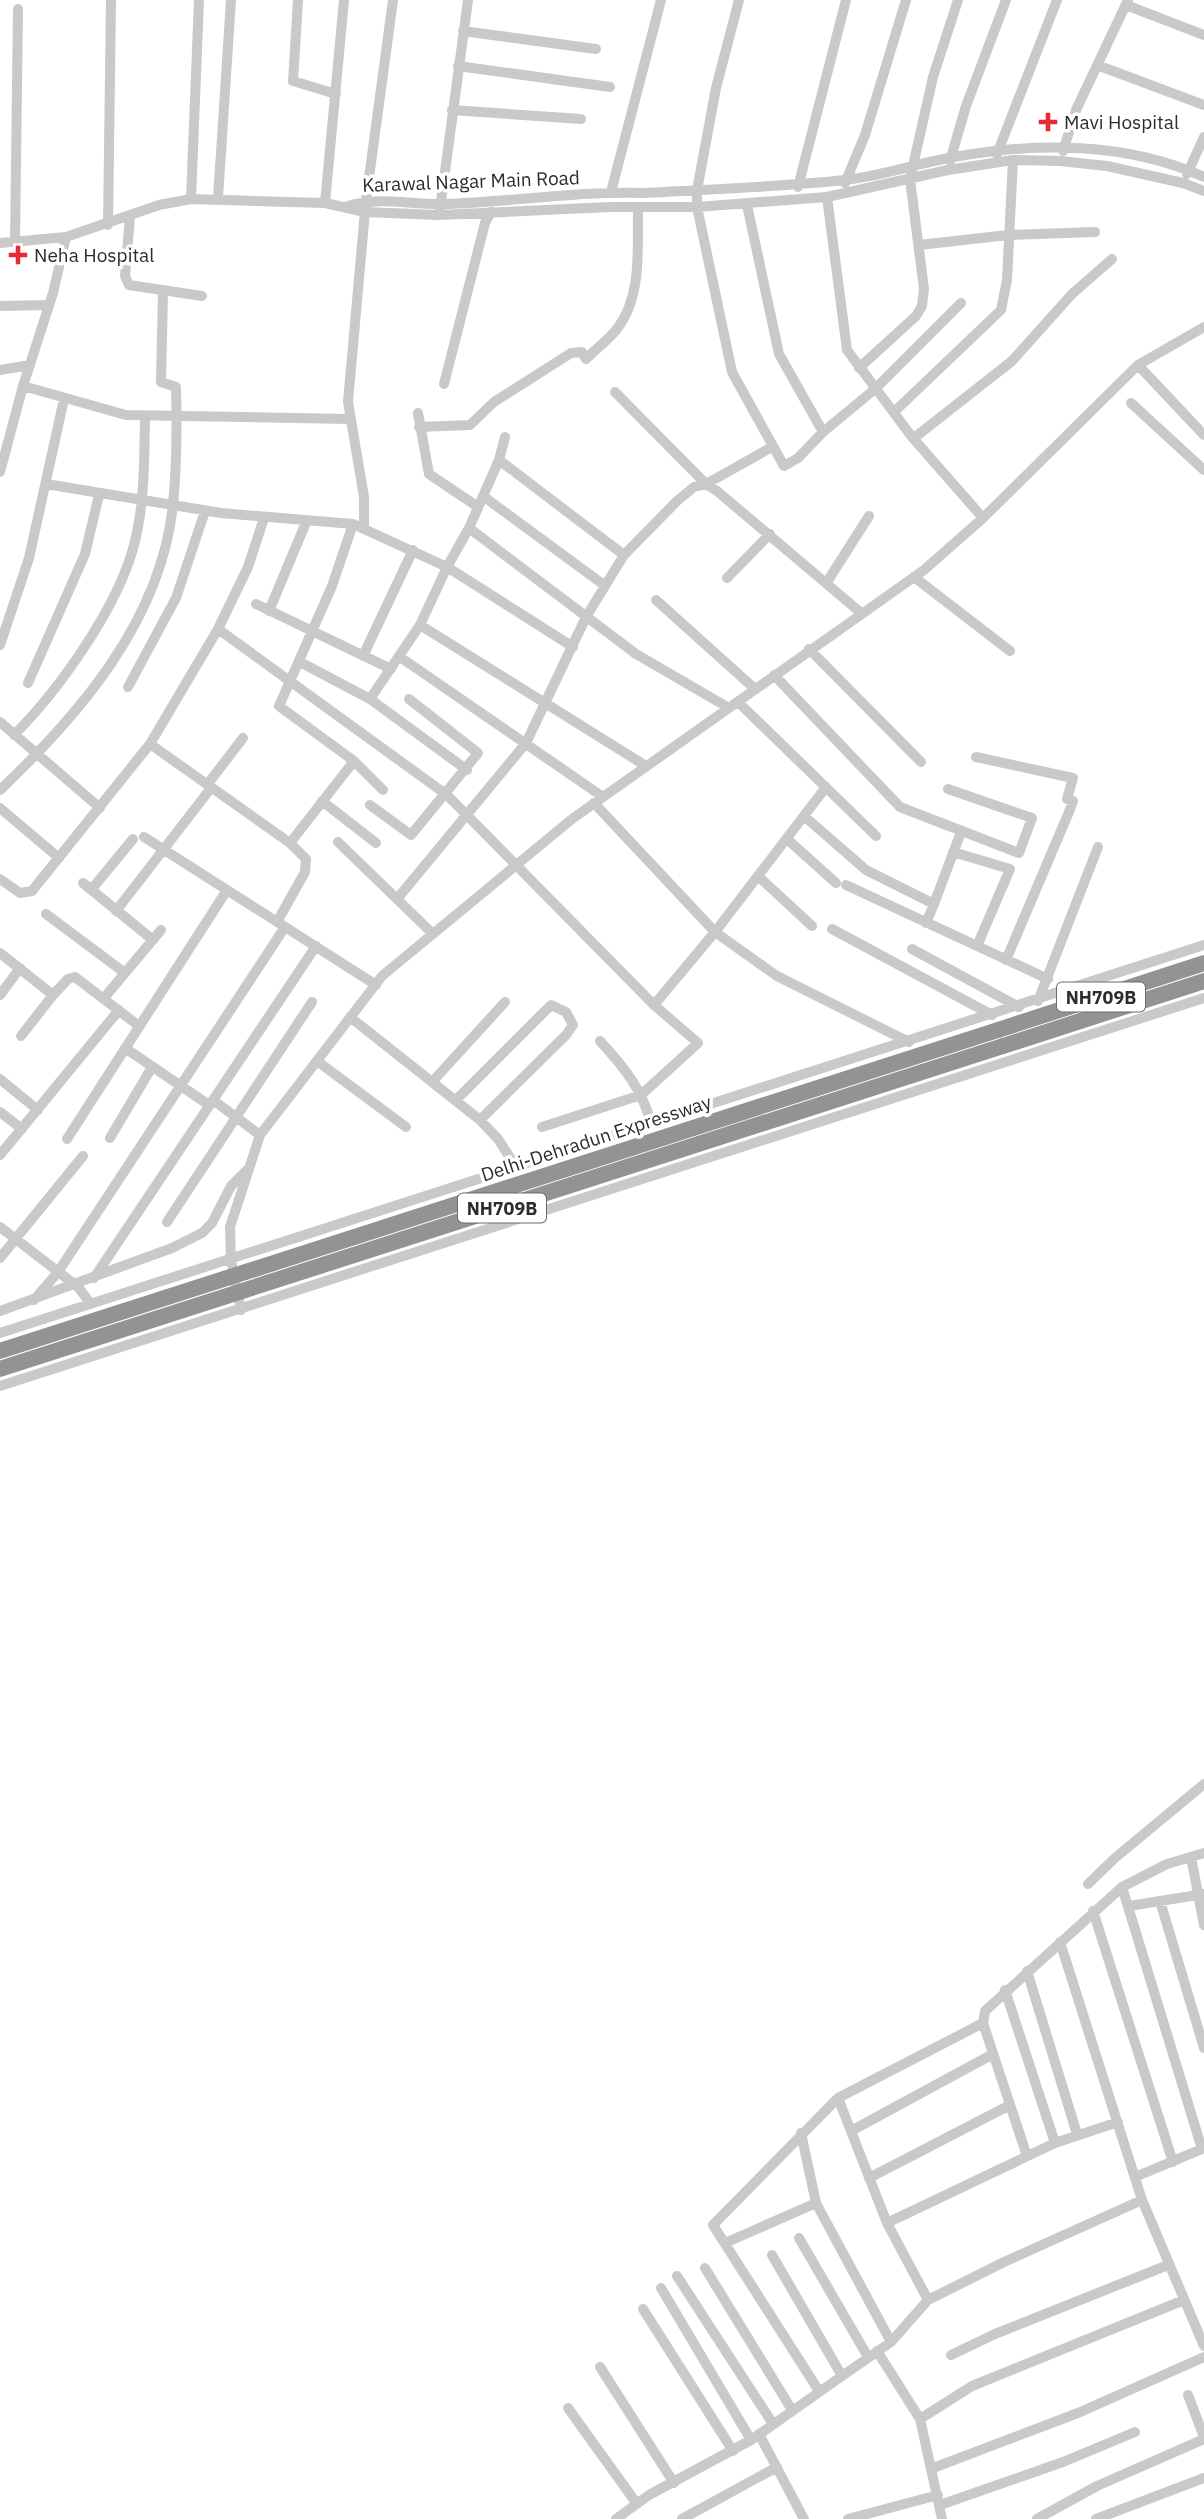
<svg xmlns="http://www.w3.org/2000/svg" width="1204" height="2519" viewBox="0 0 1204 2519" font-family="'IBM Plex Sans',sans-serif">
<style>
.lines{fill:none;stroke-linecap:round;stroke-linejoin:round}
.minor{stroke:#c9c9c9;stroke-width:10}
.highway{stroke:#939393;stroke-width:16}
.highway-bridge{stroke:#939393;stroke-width:16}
.poi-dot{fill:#e72a34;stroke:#fff;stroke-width:2.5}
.labels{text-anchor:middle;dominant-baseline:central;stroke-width:7;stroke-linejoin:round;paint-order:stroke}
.shield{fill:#fff;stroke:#6b6b6b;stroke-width:2}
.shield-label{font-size:18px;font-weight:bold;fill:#2c2c2c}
.poi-label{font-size:19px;fill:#2c2c2c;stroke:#fff;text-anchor:start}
.street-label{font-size:19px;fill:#2c2c2c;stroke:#fff}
</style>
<rect width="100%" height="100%" fill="#fff"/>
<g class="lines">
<path class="minor" d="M298 0 293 81 336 94
M739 0 716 88 697 190V207L732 372 784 466 798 458 823 432 875 389 961 303
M1126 5 1204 35
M463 31 596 49
M1097 65 1204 105
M458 66 610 87
M452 110 581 119
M1063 151 1076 110 1128 0
M997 154 1057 0
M950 161 966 106 1006 0
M1187 174 1204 137
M845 183 865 135 906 0
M798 187 846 0
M611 192 661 0
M827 197 847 350 912 437 983 518
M218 198 231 0
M191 199 199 0
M325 203 344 0
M747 205 779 354 823 432
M348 206C379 196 412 205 444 204 511 202 578 191 644 193 711 189 779 187 845 180 882 176 918 163 954 157 1036 142 1127 142 1204 177
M440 209 468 0
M130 217 125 276 129 285 202 296
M108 225 111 0
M15 242 18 9
M0 243 66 237 159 205 191 199 325 203 365 212 439 215 610 207H697L827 197 948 170 1013 160 1060 161 1107 166 1183 183 1204 191
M919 245 1008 235 1095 232
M0 306 49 305
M1138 365 1204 435
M859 368 916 316 922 306 924 289 910 179 933 77 958 0
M0 370 30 365
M444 384 485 223 491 212
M23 386 53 293 66 237
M615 392 706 484 772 447
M1131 403 1204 470
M894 412 1001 310 1007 280 1013 160
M418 413 429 474 478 507
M419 427 470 425 494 402 571 353 582 352 586 359C596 349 608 340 617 329 643 295 637 247 638 207
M914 438 1012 361 1072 294 1112 259
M499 460 624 555
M0 472 23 386 126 415 349 419
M46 484 221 513 353 524 447 567 573 647
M483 496 604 585
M353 524 332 586 279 706 354 761 383 790
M364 528V497L348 402 366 200 393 0
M469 528 636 654 729 708
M914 577 1010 651
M727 578 770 534
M827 582 869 516
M656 600 755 689
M256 604 391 669
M269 611 307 520
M420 625 646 766
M218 629 447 795 654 1005 698 1043 641 1095 542 1127
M0 645 29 558 64 399
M809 649 921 762
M363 656 413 550
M400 657 603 797
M300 662 370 699 467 770
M774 675 900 807 1019 853 1032 818 948 789
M28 683 85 554 99 495
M128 687 176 598 205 511
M370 699 420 625 447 567 469 528 499 460 505 437
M738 702 876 836
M0 722 100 808
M14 735C59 690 118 607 134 545 145 503 144 460 145 417
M150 744 290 843 306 859 305 872 277 922
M976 757 1073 778 1067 799 1073 801 1069 812 1006 960
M207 785 243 738
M0 790C80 714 162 619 173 504 177 466 177 426 176 387L161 382 163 291
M322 801 376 843
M594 803 715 932 777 976 909 1042
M370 805 411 835 478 753 409 699
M0 808 59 858
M804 816 866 870 934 904 926 923
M144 837 376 985
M787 839 836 883
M338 842 432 933
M290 843 354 761
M953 852 1010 869 977 946
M758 876 812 926
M0 879 20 893 32 891 150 744 218 629 248 567 264 518
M83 883 153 940
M846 885 1048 979
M91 890 133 839
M397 899 526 743 586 617 624 555 677 501 694 487 706 484 717 491 860 612
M934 904 961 832
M116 911 211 788
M46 914 125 973
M832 929 992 1015
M912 949 1019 1007
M0 953 53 995 68 979 75 977 139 1026
M0 995 20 968
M104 998 161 930
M1038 1001 1098 847
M654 1005 715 932 826 787
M350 1017 480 1120 498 1139 516 1167
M21 1036 53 995
M600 1041C623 1066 643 1090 651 1124
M125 1048 209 1105
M317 1061 406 1127
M0 1079 38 1110
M433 1081 505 1002
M213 1100 260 1135
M456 1100 551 1005 566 1012 573 1025 566 1035 480 1120
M0 1112 22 1129
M110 1138 152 1067
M67 1139 227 890
M0 1155 119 1010
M167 1222 312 1002
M0 1227 78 1287 91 1304
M0 1258 83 1156
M94 1278 316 946
M34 1300 58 1272 285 927
M241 1310 231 1260 230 1227 260 1135 382 976 572 819 924 570 983 518 1138 365 1204 327
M0 1311 172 1248 202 1233 212 1223 231 1186 247 1170
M0 1333 1204 945
M0 1386 1204 998
M1191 1857 1204 1925
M1088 1884 1115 1858 1204 1784
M1122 1887 1202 2149
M1160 1901 1204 2048
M1129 1906 1204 1894
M1093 1911 1173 2162
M1060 1942 1142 2200 1204 2346
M1027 1971 1077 2134
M1005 1990 1055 2143
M838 2098 887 2223 928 2300
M851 2131 993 2054
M801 2133 816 2203 891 2342
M1027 2156 983 2023 985 2011 1122 1887 1167 1864 1204 1853
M1135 2177 1204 2148
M869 2178 1010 2105
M887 2223 1055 2143 1118 2122
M799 2238 868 2357
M725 2243 816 2203
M772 2255 842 2376
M705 2268 792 2410
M677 2276 773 2424
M661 2288 751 2440
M643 2309 733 2451
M877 2351 920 2419 942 2519
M951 2355 995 2334 1168 2265
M600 2367 674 2483
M819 2391 713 2225 838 2098 983 2023
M1188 2395 1204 2437
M568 2408 637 2504
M920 2419 972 2386 1184 2300
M759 2434 804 2519
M933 2468 1078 2413 1204 2357
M940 2505 1063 2462 1135 2432
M616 2519 649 2495 751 2440 842 2376 891 2342 928 2300 1004 2262 1142 2200
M682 2519 777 2467
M848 2519 938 2495
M1037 2519 1097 2486 1204 2439
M1096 2519 1204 2478"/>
<path class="highway" d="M998 1030 1204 963
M1003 1046 1204 981"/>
<path class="highway-bridge" d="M0 1351 998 1030
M0 1369 1003 1046"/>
</g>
<g class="poi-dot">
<path d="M1044.5 111.5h7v7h7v7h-7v7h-7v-7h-7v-7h7z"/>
<path d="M14.5 244.5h7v7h7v7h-7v7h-7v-7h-7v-7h7z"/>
</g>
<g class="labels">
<g class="shield">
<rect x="1057" y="982.5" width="88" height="29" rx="5"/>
<rect x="458" y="1193.5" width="88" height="29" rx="5"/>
</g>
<g class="shield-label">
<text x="1101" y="997">NH709B</text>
<text x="502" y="1208">NH709B</text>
</g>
<g class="poi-label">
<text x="1064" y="122">Mavi Hospital</text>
<text x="34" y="255">Neha Hospital</text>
</g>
<g class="street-label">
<text transform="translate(471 181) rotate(-2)">Karawal Nagar Main Road</text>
<text transform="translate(596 1138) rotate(-18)">Delhi-Dehradun Expressway</text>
</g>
</g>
</svg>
